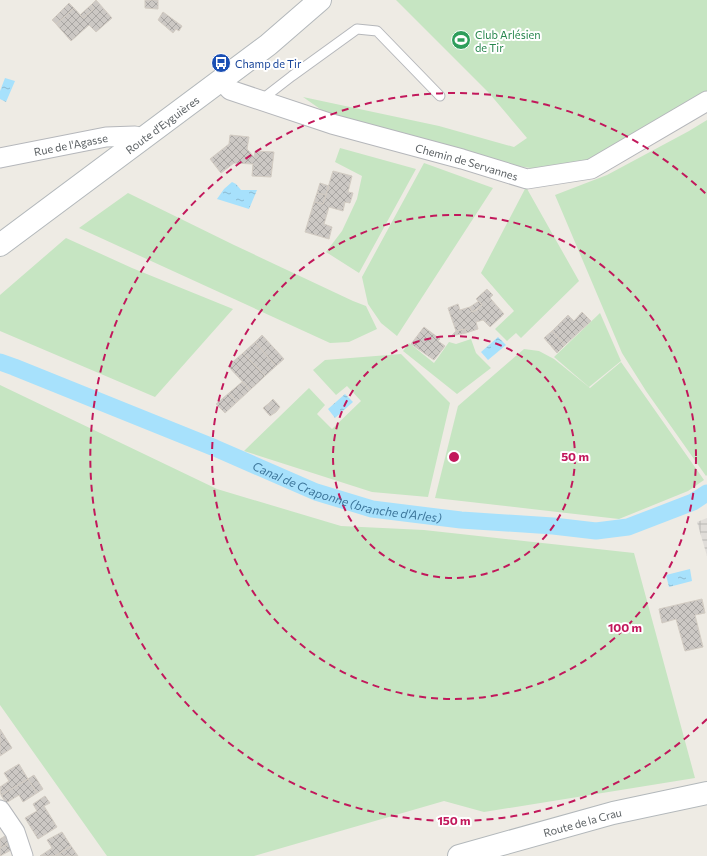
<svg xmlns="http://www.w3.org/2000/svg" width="707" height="856" viewBox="0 0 707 856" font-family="Commissioner,sans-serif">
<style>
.industrial{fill:url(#industrial-grid)}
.green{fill:#c6e5c2}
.water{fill:url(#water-ripples)}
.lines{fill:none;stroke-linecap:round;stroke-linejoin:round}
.canal{stroke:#a7e1fc;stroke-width:17}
.building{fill:url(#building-cross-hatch);stroke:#d3ccc3}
.lane-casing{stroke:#b5b7bb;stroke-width:11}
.street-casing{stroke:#b5b7bb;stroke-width:21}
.secondary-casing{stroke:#b3b8bb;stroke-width:24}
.lane{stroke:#fff;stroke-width:9}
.street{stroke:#fff;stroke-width:19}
.secondary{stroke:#fff;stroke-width:22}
.ring{fill:none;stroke:#c2185b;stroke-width:2;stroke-dasharray:7 5}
.labels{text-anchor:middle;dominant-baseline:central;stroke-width:4;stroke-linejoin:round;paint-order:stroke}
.leisure-label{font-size:11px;fill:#27864d;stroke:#fff;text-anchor:start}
.transit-label{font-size:11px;fill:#164399;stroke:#fff;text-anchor:start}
.street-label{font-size:11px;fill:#5c6164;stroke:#fff}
.water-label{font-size:12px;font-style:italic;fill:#3e779c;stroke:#fff}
.centre{fill:#c2185b;stroke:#fff;stroke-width:2}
.ring-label{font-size:12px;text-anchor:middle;font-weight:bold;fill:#c2185b;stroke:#fff;stroke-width:4;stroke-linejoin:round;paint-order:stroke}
</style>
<defs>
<pattern id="industrial-grid" width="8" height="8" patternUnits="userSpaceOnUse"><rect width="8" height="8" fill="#e0ddd9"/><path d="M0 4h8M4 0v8" fill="none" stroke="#b9b7b4"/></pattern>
<pattern id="water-ripples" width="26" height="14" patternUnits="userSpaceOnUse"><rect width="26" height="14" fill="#a7e1fc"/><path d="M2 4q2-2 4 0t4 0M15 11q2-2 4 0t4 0" fill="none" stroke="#8bbad0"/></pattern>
<pattern id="building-cross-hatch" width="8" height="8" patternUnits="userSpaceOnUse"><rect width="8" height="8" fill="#ccc8c4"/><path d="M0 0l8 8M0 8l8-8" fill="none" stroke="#a9a6a3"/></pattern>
</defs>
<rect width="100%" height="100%" fill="#eeebe4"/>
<path class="industrial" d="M707 518V556L697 522Z"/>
<path class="green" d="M396 0H707V91L628 140 585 163 536 169 500 163 333 118 303 97 439 126 514 147 527 138 489 93Z
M707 120V475L706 476 646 391 622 353 555 195 607 175 689 131Z
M340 148 416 169 359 273 326 252 342 231 357 199 362 176 335 162Z
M424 163 493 188 397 336 381 323 368 304 362 277Z
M526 187 579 281 521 338 516 333 507 341 495 329 514 311 481 273Z
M128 193 234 245 353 301 366 306 377 329 349 342 330 343 79 228Z
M66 238 132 268 233 309 155 397 0 331V295Z
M600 313 621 361 589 387 554 357Z
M471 339 476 353 491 368 457 394 403 351 409 343 434 363 449 342 456 344Z
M524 349 539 351 554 359 590 388 621 362 704 480 688 491 619 519 435 498 458 406Z
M401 354 450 403 428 497 372 492 244 451 309 388 325 405 317 414 332 429 361 401 347 386 336 395 313 370 325 360Z
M0 385 217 489 341 526 424 530 634 553 695 778 484 812 444 801 254 856H107L0 705Z"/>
<path class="water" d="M5 78 15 81 6 102 0 99V91Z
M232 182 236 184 241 190H257L249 209 217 199 224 189Z
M498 337 506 345 488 360 481 352Z
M345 394 353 402 335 418 328 409Z
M690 569 692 581 669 587 666 575Z"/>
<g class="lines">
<path class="canal" id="s1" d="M0 362 14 367 215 448 316 492 372 509 461 520 553 526 596 531 628 527 693 502 707 493"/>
</g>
<path class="building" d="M96 0 112 18 96 32 89 25 71 41 56 24 74 8 83 18 94 9 91 5Z
M145 0H158V9L145 8Z
M69 3 74 8 56 24 52 20Z
M91 5 94 9 83 18 80 15Z
M163 12 182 26 179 31 176 29 173 33 158 20Z
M230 135 249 137 247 149 254 157 255 151 274 152 271 177 252 176 253 164 234 163 221 173 210 159 229 144Z
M333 171 352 176 348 192 353 193 350 203 345 202 343 211 329 207 324 224 332 227 329 239 305 232 314 202 323 204Z
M320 183 329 186 326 195 317 193Z
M317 193 326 195 323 204 314 202Z
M487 289 493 295 490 298 504 314 490 327 483 320 476 322 478 329 466 333 465 329 456 331 448 308 458 304 460 310 470 307 472 312 477 310 482 305 476 299Z
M479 301 482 305 472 312 470 307Z
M582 312 591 321 565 345 552 331 568 315 574 321Z
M424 327 440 339 438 341 445 346 434 360 411 344Z
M465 329 466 333 451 336 456 331Z
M552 331 565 345 557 353 544 338Z
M262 335 284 359 276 366 255 342Z
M255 342 276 366 265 376 243 353Z
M243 353 265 376 250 390 228 366Z
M242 382 250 390 237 402 229 393Z
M229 393 237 402 225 413 216 404Z
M273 399 280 407 276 412 268 404Z
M268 404 276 412 270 416 263 408Z
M702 599 705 613 695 615 703 647 685 651 676 619 662 623 659 609Z
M0 729 12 748 0 756Z
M19 764 28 779 1 795 0 787 9 781 4 773Z
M34 775 43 789 37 793 28 779Z
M28 779 37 793 23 802 19 795 6 803 1 795Z
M45 796 50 803 44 806 57 827 38 839 25 818 37 811 33 804Z
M62 832 71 846 55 856H40L52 848 47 840Z
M5 836 9 843 0 848V839Z
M9 843 13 849 0 856V848Z
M71 846 78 856H55Z"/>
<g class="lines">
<g class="lane-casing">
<path id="lane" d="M261 100 292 76 357 29 377 31 440 96"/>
</g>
<g class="street-casing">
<g id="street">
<path id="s2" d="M221 80 230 90 332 124 462 159 527 179 591 169 707 101"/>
<path id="s3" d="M0 158 106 137 135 136 142 138"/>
<path d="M0 810 15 832 23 856"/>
</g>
</g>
<g class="secondary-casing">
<g id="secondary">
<path id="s4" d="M0 245 268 45 320 0"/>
<path id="s5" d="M459 856 613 813 707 793"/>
</g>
</g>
<use href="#lane" class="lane"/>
<use href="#street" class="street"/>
<use href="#secondary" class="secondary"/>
</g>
<g class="ring">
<circle cx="454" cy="457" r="121"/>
<circle cx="454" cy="457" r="242"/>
<path d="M707 719A364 364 0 1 1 707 195"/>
</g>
<defs>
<g id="stadium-disc" transform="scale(1)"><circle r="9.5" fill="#2e9e5b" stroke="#fff"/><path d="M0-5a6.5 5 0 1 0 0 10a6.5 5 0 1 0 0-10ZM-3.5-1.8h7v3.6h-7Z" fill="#fff"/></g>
<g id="bus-disc" transform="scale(1)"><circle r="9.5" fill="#1a4fb4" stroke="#fff"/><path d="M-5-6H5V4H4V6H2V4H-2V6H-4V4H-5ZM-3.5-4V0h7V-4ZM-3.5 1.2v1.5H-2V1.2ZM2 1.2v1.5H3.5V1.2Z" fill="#fff"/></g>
</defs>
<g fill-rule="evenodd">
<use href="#stadium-disc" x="461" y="40"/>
<use href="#bus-disc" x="221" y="63"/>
</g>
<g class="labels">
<g class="leisure-label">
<text x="475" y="34">Club Arlésien<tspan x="475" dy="13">de Tir</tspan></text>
</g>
<g class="transit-label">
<text x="235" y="63">Champ de Tir</text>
</g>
<g class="street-label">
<text stroke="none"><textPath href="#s4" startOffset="202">Route d'Eyguières</textPath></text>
<text stroke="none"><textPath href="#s3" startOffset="72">Rue de l'Agasse</textPath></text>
<text stroke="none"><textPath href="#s2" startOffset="261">Chemin de Servannes</textPath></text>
<text stroke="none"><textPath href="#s5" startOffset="128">Route de la Crau</textPath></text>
</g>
<g class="water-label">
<text stroke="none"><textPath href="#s1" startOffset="372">Canal de Craponne (branche d'Arles)</textPath></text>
</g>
</g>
<circle cx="454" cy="457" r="6" class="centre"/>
<g class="ring-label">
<text x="575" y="461">50 m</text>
<text x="625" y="632">100 m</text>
<text x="454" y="825">150 m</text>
</g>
</svg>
